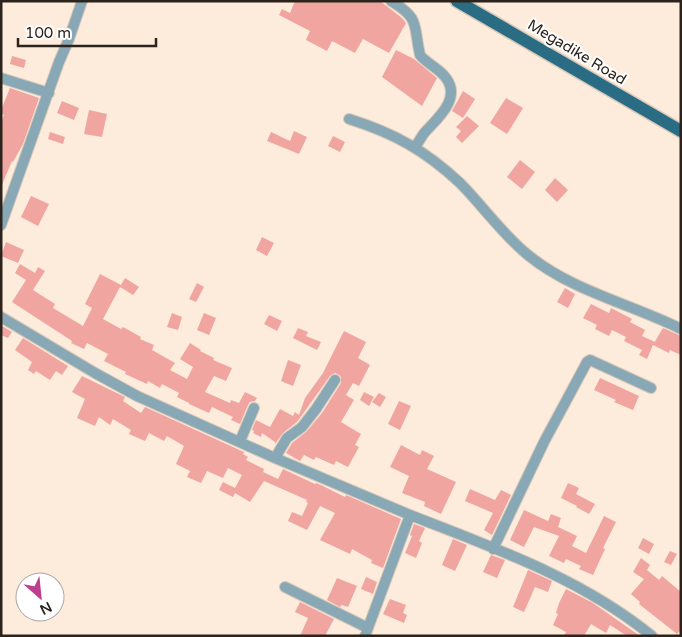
<svg xmlns="http://www.w3.org/2000/svg" width="682" height="637" viewBox="0 0 682 637" font-family="'Varela Round',sans-serif">
<style>
.building{fill:#f0a5a1}
.lines{fill:none;stroke-linecap:round;stroke-linejoin:round}
.minor-casing{stroke:#d7c8b9;stroke-width:12}
.major-casing{stroke:#d7c8b9;stroke-width:15}
.minor{stroke:#88a8b6;stroke-width:10}
.major{stroke:#296c84;stroke-width:12}
.labels{text-anchor:middle;dominant-baseline:central;stroke-width:4;stroke-linejoin:round;paint-order:stroke}
.street-label{font-size:15px;fill:#2c241c;stroke:#fff}
</style>
<rect width="100%" height="100%" fill="#fdecdb"/>
<path class="building" d="M295 1H380L402 18 406 23 389 53 363 39 355 53 332 41 327 51 306 40 310 31 279 15 282 9 290 13Z
M396 50 414 59 437 78 422 106 382 77Z
M12 56 26 60 24 68 10 64Z
M10 88 39 98 23 144 13 162 12 161 1 187V122L4 115 1 113V110Z
M463 91 475 99 463 118 452 111Z
M506 98 523 108 507 134 490 123Z
M62 101 79 108 74 120 57 113Z
M89 110 107 114 102 137 84 134Z
M467 116 479 126 462 143 456 137 461 131 456 127Z
M294 131 307 137 299 154 267 141 271 132 290 141Z
M50 132 65 137 63 144 48 139Z
M333 136 345 142 340 152 328 146Z
M520 160 535 172 522 189 507 177Z
M555 178 568 190 557 202 545 190Z
M31 196 49 204 38 226 21 217Z
M262 237 274 243 267 256 256 250Z
M6 242 24 250 18 263 1 256Z
M20 264 35 273 38 267 45 271 33 290 55 304 53 308 83 326 92 308 85 304 100 274 121 285 125 278 139 287 133 295 120 287 103 319 121 329 123 327 141 337 140 339 154 345 152 350 175 363 170 370 187 379 193 367 180 359 190 343 201 350 200 351 214 358 213 360 232 368 226 381 214 376 205 392 230 403 231 400 239 403 245 392 257 398 255 401 250 402 248 405 240 424 231 420 233 417 212 407 209 413 189 404V403L177 397 179 393 162 384 160 388 148 381 147 384 125 374 126 372 104 361 108 354 87 343 84 349 71 343 72 341 12 302 26 280 15 273Z
M197 283 204 287 196 302 189 299Z
M565 288 575 294 568 308 557 302Z
M591 304 609 313 611 308 632 319 630 322 645 330 642 336 655 342 654 343 663 328 681 336V355L670 350 669 353 653 345 647 359 639 355 642 350 624 341 626 337 612 330 609 336 595 329 597 325 583 318Z
M172 313 182 317 178 330 167 327Z
M204 313 216 318 209 335 197 330Z
M269 315 282 321 277 331 264 324Z
M2 326 12 332 8 338 1 335Z
M298 328 308 332 306 336 321 342 317 350 293 338Z
M344 331 366 342 358 358 370 365 359 386 353 383 346 395 354 400 341 422 361 434 355 445 359 447 348 467 336 461 334 465 316 457 314 460 304 455 300 461 286 453 292 443 307 431 322 413 341 383V377L339 375 335 373 330 376 297 422 283 433 275 444V442L262 433 261 437 253 433 254 431 252 430 256 420 270 427 280 409 293 416 295 412 299 415 305 398 323 373Z
M23 338 68 366 62 375 56 371 50 380 36 371 34 374 28 370 32 362 15 350Z
M288 360 301 365 293 386 281 381Z
M82 376 125 397 123 401 141 413 145 407 244 452 243 454 248 457 246 460 264 469 263 472 278 479 283 469 315 484 316 483 321 485 345 497 346 495 401 519 383 568 371 563 372 560 352 549 350 554 320 540 335 513 320 506 307 530 288 521 292 512 302 516 308 503 306 502 307 500 264 481 250 502 235 493 233 497 219 490 223 482 235 488 242 475 228 468 223 478 207 471 201 483 187 477 190 471 176 464 184 446 167 436 164 441 149 433 145 441 129 434 131 430 113 419 110 425 99 417 95 426 77 418 85 399 72 392Z
M600 378 639 396 633 410 614 402 616 400 594 390Z
M364 392 374 397 369 406 360 400Z
M379 393 386 397 380 407 372 402Z
M399 401 411 406 400 430 388 424Z
M401 445 420 455 422 450 434 456 427 469 456 482 441 514 424 506 425 502 402 493 409 476 390 467Z
M568 483 579 488 576 494 595 504 589 514 576 507 577 506 561 498Z
M470 489 495 500 501 490 511 495 492 535 484 530 493 513 465 501Z
M524 510 548 521 551 514 561 518 558 527 577 536 572 546 586 553 604 516 616 522 603 548 605 549 593 575 579 569 581 566 566 559 564 563 549 556 559 536 534 527 524 547 510 540Z
M414 524 425 528 419 541 422 543 416 558 405 553 412 536 410 535Z
M643 538 654 544 649 554 638 548Z
M453 539 467 545 455 571 442 565Z
M670 551 677 554 671 565 664 562Z
M491 555 505 560 497 578 483 572Z
M641 558 650 565 647 570 659 580 662 576 681 592V630L677 634 639 604 640 602 631 594 644 579 633 572Z
M528 570 552 581 548 592 535 587 524 612 513 607Z
M366 577 377 582 373 594 361 589Z
M337 578 357 586 348 607 342 605 340 607 327 600Z
M566 589 593 603 640 636H627L610 625 606 633 591 624 584 636H564L566 632 553 625 558 614 556 613 559 603Z
M390 599 406 605 403 613 407 615 404 623 383 614Z
M300 602 334 619 325 636H300L308 618 295 612Z"/>
<g class="lines">
<g class="minor-casing">
<path id="minor" d="M391 1C421 19 413 25 420 55 427 64 439 68 446 78 461 98 439 117 426 131 422 135 419 142 415 147
M1 78 49 93
M349 119C394 133 426 151 460 183 483 206 502 234 528 255 572 291 631 304 681 329
M1 225 59 62 69 39 82 1
M1 317 95 373 137 396 275 458 410 515
M240 441 254 408
M275 458 287 438 302 427 316 409 335 380
M493 549 544 442 587 362 590 360 651 388
M285 587 368 628
M365 636 410 515C494 548 581 578 652 636"/>
</g>
<g class="major-casing">
<path id="major" d="M457 1 681 131"/>
</g>
<use href="#minor" class="minor"/>
<use href="#major" class="major"/>
</g>
<g class="labels">
<g class="street-label">
<text transform="translate(577 52) rotate(31)">Megadike Road</text>
</g>
</g>
<rect width="682" height="637" fill="none" stroke="#2c241c" stroke-width="5"/>
<g transform="translate(40 597) rotate(153)"><circle r="24" fill="#ffffff" stroke="#aba7a4"/>
<path d="M0-4L9 19L0 12L-9 19Z" fill="#bd4090"/>
<text y="-8" font-size="14" font-weight="bold" text-anchor="middle" fill="#2c241c">N</text>
</g>
<path d="M18 38v8h138v-8" fill="none" stroke="#2c241c" stroke-width="2.5"/>
<text x="25" y="38" font-size="15" fill="#2c241c" stroke="#ffffff" stroke-width="4" paint-order="stroke">100 m</text>
</svg>
